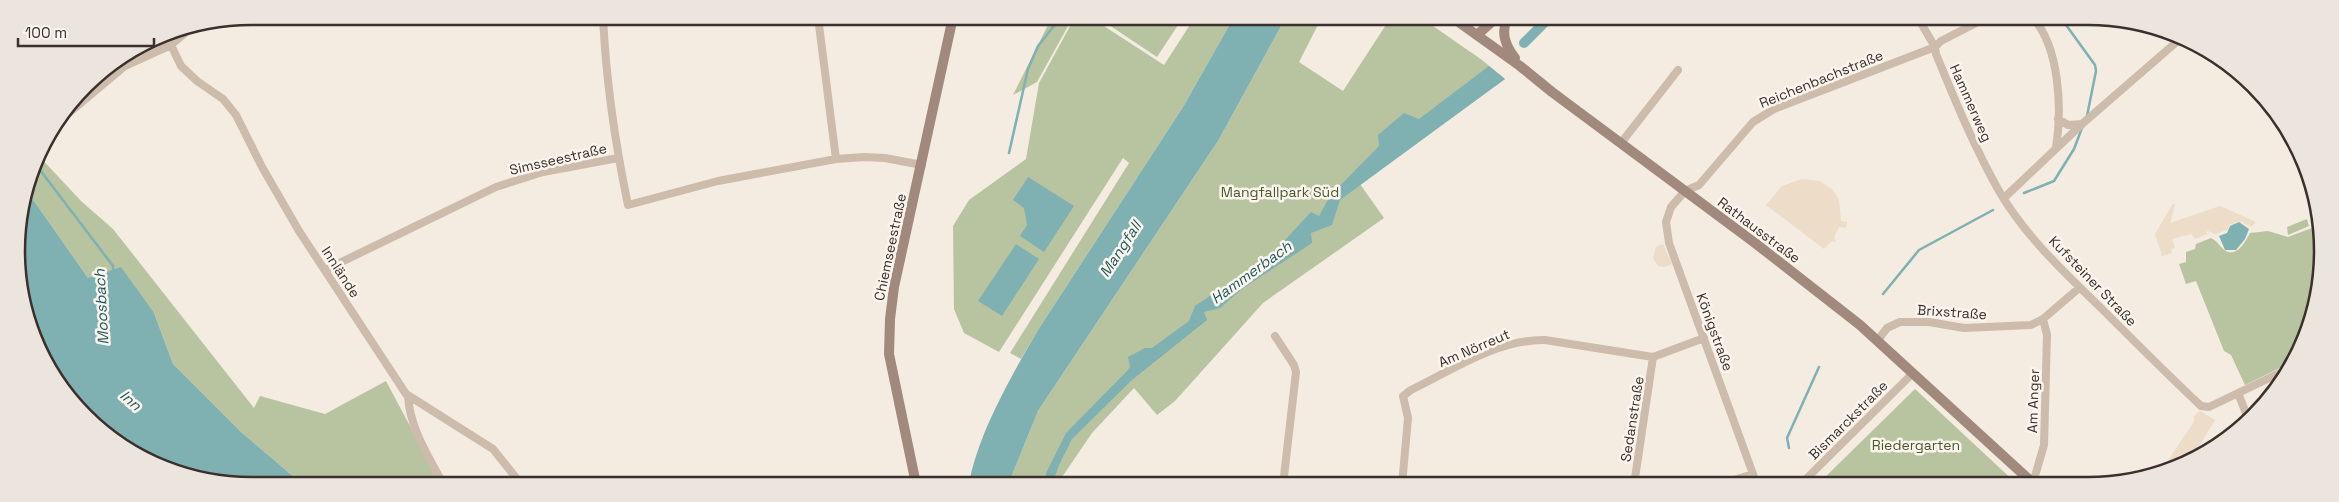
<svg xmlns="http://www.w3.org/2000/svg" width="2339" height="502" viewBox="0 0 2339 502" font-family="'Space Grotesk',sans-serif">
<style>
.green{fill:#b8c4a0}
.plaza{fill:#ecdcc8}
.water{fill:#7fb0b2}
.lines{fill:none;stroke-linecap:round;stroke-linejoin:round}
.stream{stroke:#7fb0b2;stroke-width:2.5}
.canal{stroke:#7fb0b2;stroke-width:10}
.minor{stroke:#cdbbac;stroke-width:8}
.secondary{stroke:#a18a7d;stroke-width:10}
.labels{text-anchor:middle;dominant-baseline:central;stroke-width:5;stroke-linejoin:round;paint-order:stroke}
.street-label{font-size:14px;fill:#3b302b;stroke:#fbf5ee}
.park-label{font-size:14px;fill:#4a5a2e;stroke:#fbf5ee}
.water-label{font-size:15px;font-style:italic;fill:#1f5a5e;stroke:#fbf5ee}
.rim{fill:none;stroke:#3b302b;stroke-width:2.5}
</style>
<rect width="100%" height="100%" fill="#f4ebe1"/>
<path class="green" d="M1052 17H1073L1037 82 1013 95Z
M1075 17H1090L1164 65 1195 17H1234L1183 107 1038 330 1021 359 1010 353 1129 163 1123 158 999 352 964 333 954 309 953 226 969 200 1026 159 1039 83Z
M1097 17H1173L1180 22 1157 57Z
M1286 17H1322L1299 62 1343 91 1391 17H1420L1482 60 1505 79 1360 184 1384 218 1263 303 1175 401 1157 415 1134 388 1092 433 1060 480 1010 484 1012 475 1038 411 1218 141Z
M38 155 81 201 113 229 254 408 260 396 325 414 386 381 441 484H302L241 432 173 364 154 313 88 278 27 191 34 161Z
M2307 219 2309 226 2288 235 2287 227Z
M2311 220 2317 223 2321 281 2299 355 2294 361 2245 385 2231 355 2224 351 2196 281 2186 284 2179 264 2186 262V252L2195 249 2196 244 2211 238C2217 241 2218 244 2223 249 2235 260 2245 243 2250 233L2268 231 2288 237 2312 228Z
M1915 389 2018 485H1817Z"/>
<path class="plaza" d="M1802 179 1819 181 1832 189 1839 200 1841 221 1847 222 1846 228 1839 227 1834 238 1836 241 1835 242 1832 241 1824 249 1766 205 1782 186Z
M2175 204 2170 223 2220 206 2256 222 2251 227 2240 221 2229 225 2227 230 2218 233 2217 235 2208 231 2206 232 2208 234 2195 239 2191 234 2172 239 2175 248 2171 249 2172 253 2162 256 2155 234 2172 205Z
M1663 244 1672 264 1664 267 1658 266 1653 258 1656 247Z
M2200 411 2215 420 2192 458 2178 468 2160 472 2194 422V416Z"/>
<path class="water" d="M1234 17H1286L1218 141 1038 411 1012 475 1010 484H969C978 433 1012 375 1038 330L1183 107Z
M1489 66 1505 79 1340 200 1332 225 1311 233 1312 243 1242 289 1220 308 1204 312 1207 320 1132 380 1072 439 1059 465 1054 479 1046 480V473L1066 433 1127 371 1130 367 1128 357 1145 348H1152L1189 321 1195 306 1271 255 1311 212 1319 216 1330 196 1379 146 1378 135 1404 113 1419 119Z
M1028 177 1074 206 1044 252 1020 236 1027 225 1024 208 1013 200Z
M27 191 88 278 121 267 154 313 173 364 241 432 302 484H221L147 461 74 406 29 327 17 236Z
M2239 222 2249 229 2245 239 2236 250H2225L2219 236 2227 233 2230 226Z
M1016 244 1039 259 1002 316 978 301Z"/>
<g class="lines">
<path class="stream" d="M2061 18 2095 65 2096 71 2087 116
M1009 153 1028 69 1038 46 1061 17
M34 162 113 266V272
M2024 193 2054 181 2074 149 2082 128
M1883 294 1919 250 1993 210
M1789 448 1787 438 1819 367
M2001 485 2004 483"/>
<path class="canal" d="M1524 43 1549 18"/>
<path class="minor" d="M603 17C606 80 615 143 628 205L718 181 836 159 864 157 885 158 922 165
M818 17 836 159
M1918 18 1935 47 1936 54C1955 100 1974 147 1999 191 2025 236 2065 273 2101 308 2134 341 2167 374 2201 406L2209 407 2288 369
M2033 18C2060 48 2062 110 2056 148
M171 45 181 66 197 81 223 99 236 115 262 167 299 231 406 394 493 449 521 484
M63 118 125 66 171 45 191 28
M2058 119 2068 125 2082 124
M1621 143 1678 70
M2004 198 2082 124 2180 39
M325 270 496 187 543 172 618 158
M1275 336 1294 365 1296 372 1283 485
M1878 340 1887 328 1900 322H1929L1964 328 2031 325 2043 319 2079 288
M2238 393 2249 421
M408 396C410 429 428 455 443 484
M2033 483 2044 445 2047 335 2043 319
M1402 485 1408 418 1403 396 1411 390C1452 370 1498 339 1545 340L1653 357 1704 338
M1634 485 1653 357
M1718 485 1753 474
M1757 485 1669 243 1666 222 1671 207 1685 191 1699 185 1753 122 1774 109 1935 47 1941 41 1986 18
M1800 485 1913 373"/>
<path class="secondary" d="M1453 18 1520 66 1552 92 1755 243 1860 325 2035 485
M1507 18C1501 33 1505 45 1515 58
M1477 35 1496 18
M916 484 889 354 890 319 894 287 953 17"/>
</g>
<g class="labels">
<g class="street-label">
<text transform="translate(1821 79) rotate(-22)">Reichenbachstraße</text>
<text transform="translate(1971 103) rotate(66)">Hammerweg</text>
<text transform="translate(558 159) rotate(-13)">Simsseestraße</text>
<text transform="translate(1759 230) rotate(37)">Rathausstraße</text>
<text transform="translate(890 247) rotate(-78)">Chiemseestraße</text>
<text transform="translate(341 272) rotate(57)">Innlände</text>
<text transform="translate(2093 281) rotate(46)">Kufsteiner Straße</text>
<text transform="translate(1952 312) rotate(4)">Brixstraße</text>
<text transform="translate(1715 332) rotate(70)">Königstraße</text>
<text transform="translate(1474 348) rotate(-23)">Am Nörreut</text>
<text transform="translate(2033 401) rotate(-88)">Am Anger</text>
<text transform="translate(1632 419) rotate(-81)">Sedanstraße</text>
<text transform="translate(1848 420) rotate(-45)">Bismarckstraße</text>
</g>
<g class="park-label">
<text x="1280" y="192">Mangfallpark Süd</text>
<text x="1916" y="445">Riedergarten</text>
</g>
<g class="water-label">
<text transform="translate(1120 249) rotate(-57)">Mangfall</text>
<text transform="translate(1251 272) rotate(-36)">Hammerbach</text>
<text transform="translate(101 307) rotate(-93)">Moosbach</text>
<text transform="translate(131 400) rotate(42)">Inn</text>
</g>
</g>
<path d="M0 0H2339V502H0ZM251 25H2088A226 226 0 0 1 2314 251V251A226 226 0 0 1 2088 477H251A226 226 0 0 1 25 251V251A226 226 0 0 1 251 25Z" fill="#ece5de" fill-rule="evenodd"/>
<path class="rim" d="M251 25H2088A226 226 0 0 1 2314 251V251A226 226 0 0 1 2088 477H251A226 226 0 0 1 25 251V251A226 226 0 0 1 251 25Z"/>
<path d="M18 38v8h136v-8" fill="none" stroke="#3b302b" stroke-width="2.5"/>
<text x="25" y="38" font-size="15" fill="#3b302b" stroke="#fbf5ee" stroke-width="4" paint-order="stroke">100 m</text>
</svg>
